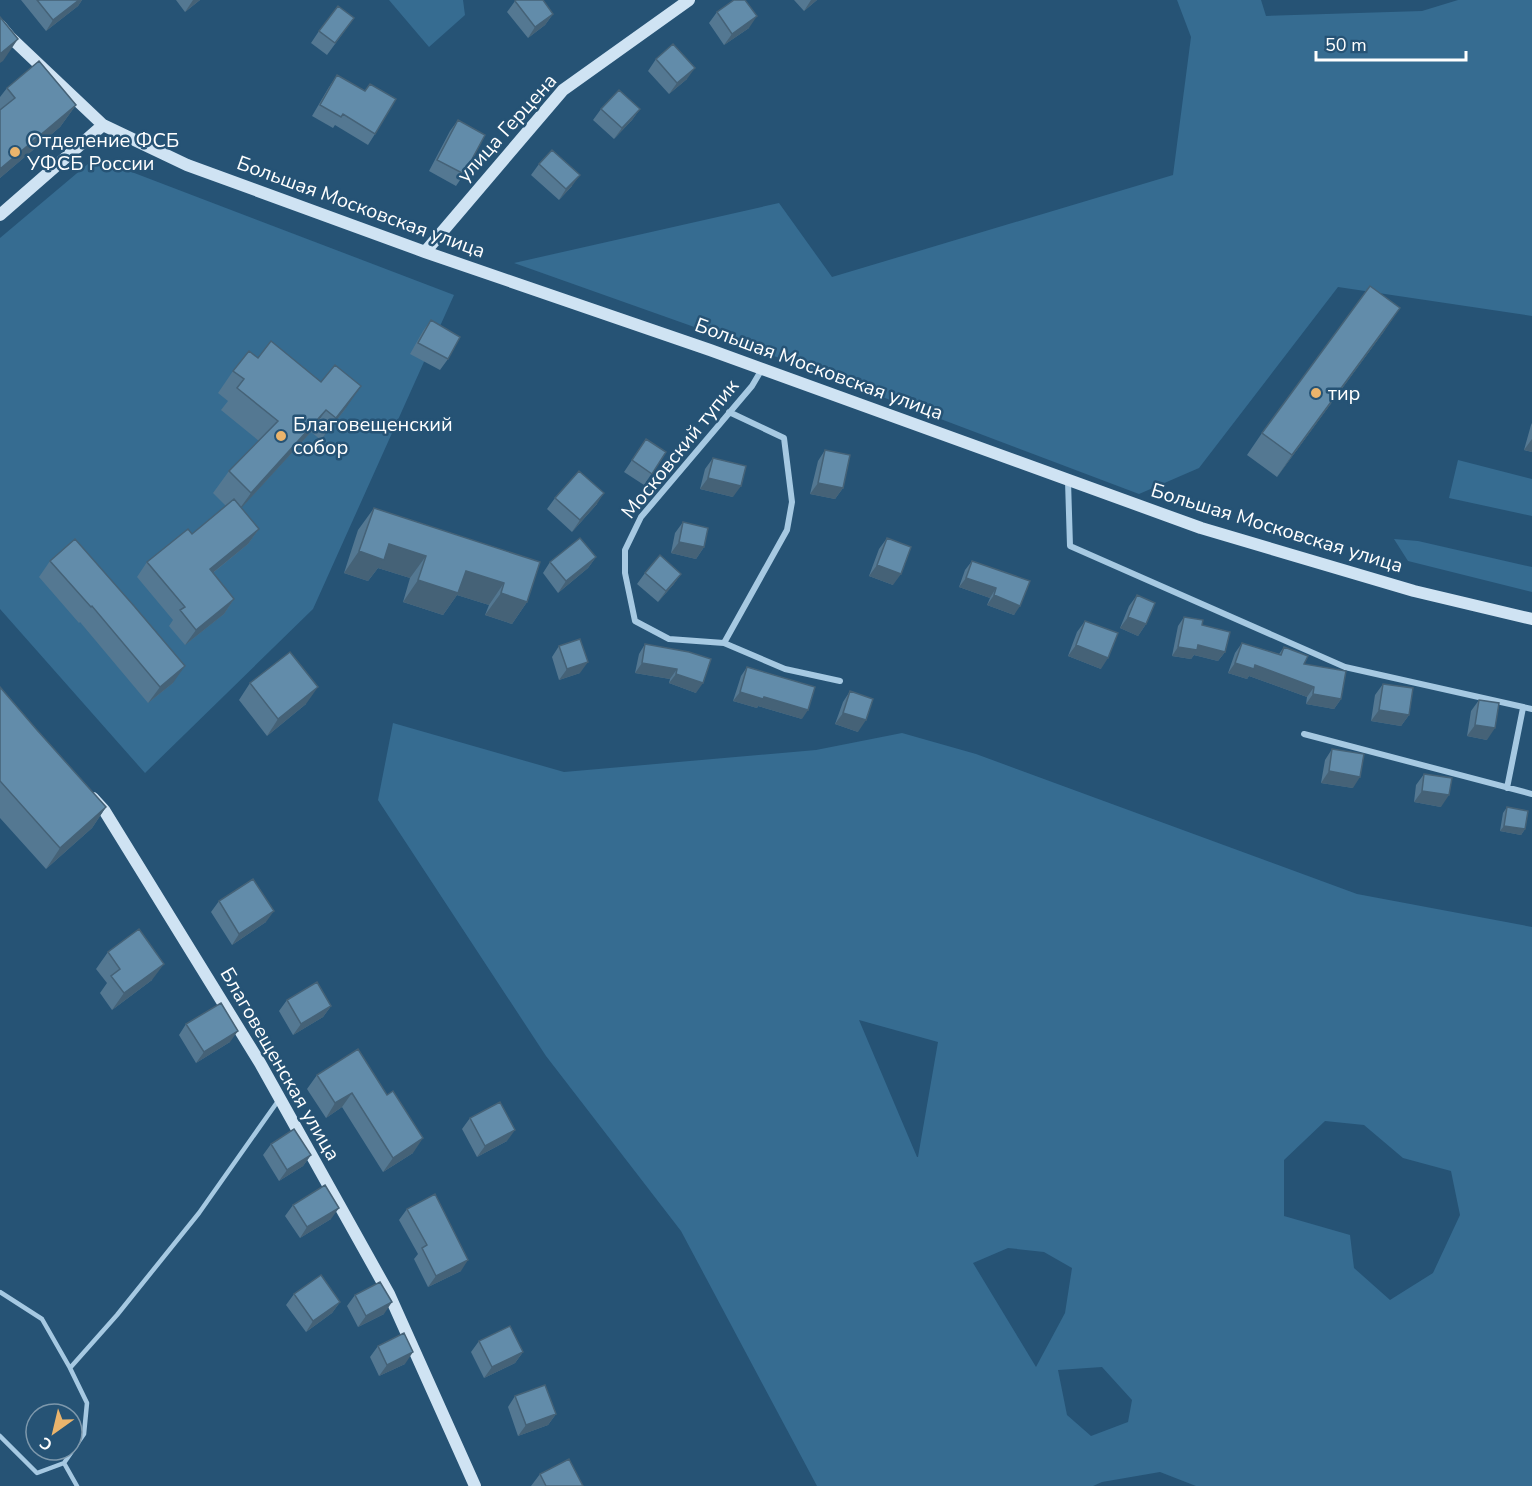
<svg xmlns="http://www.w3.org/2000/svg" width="1532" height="1486" viewBox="0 0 1532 1486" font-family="'Nunito Sans',sans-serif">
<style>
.green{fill:#366c91;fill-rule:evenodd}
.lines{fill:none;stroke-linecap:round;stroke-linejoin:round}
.lane{stroke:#a6c9e2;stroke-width:4.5}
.street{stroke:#a6c9e2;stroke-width:6}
.secondary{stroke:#cfe3f3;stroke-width:12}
.wall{fill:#547892}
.shaded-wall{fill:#456277}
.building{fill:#628caa;stroke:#456277;stroke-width:1.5}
.poi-dot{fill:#eab46c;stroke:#265375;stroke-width:2}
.labels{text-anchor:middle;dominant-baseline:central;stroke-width:5;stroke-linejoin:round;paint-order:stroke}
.street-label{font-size:20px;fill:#fff;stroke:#265375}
.poi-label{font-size:20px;fill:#fff;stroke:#265375;text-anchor:start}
</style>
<rect width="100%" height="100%" fill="#265375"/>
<path class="green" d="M389 0H463L465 15 429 47Z
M1177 0H1261L1266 16 1422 11 1458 0H1532V316L1338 287 1199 468 1139 494 745 345 514 263 779 203 832 277 1173 175 1191 37Z
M95 158 454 295 313 609 145 773 0 609V238Z
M1458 460 1532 479V516L1449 498Z
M1394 539 1418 541 1532 567V592L1408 561Z
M393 723 564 772 816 750 902 733 976 754 1357 894 1532 927V1486H1196L1160 1472 1102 1482 1093 1486H817L681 1231 546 1056 378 800ZM859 1020 938 1042 918 1157H917ZM1325 1121 1364 1125 1403 1158 1451 1171 1460 1215 1433 1273 1390 1300 1354 1268 1350 1235 1284 1216V1160ZM1008 1248 1044 1252 1072 1268 1065 1313 1036 1367 973 1263ZM1102 1367 1132 1400 1128 1422 1091 1436 1067 1415 1058 1370Z"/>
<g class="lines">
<path class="lane" d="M0 1292 42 1319 70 1368 87 1403 84 1434 64 1463 37 1473 0 1436
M70 1368 117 1315 199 1213 278 1101
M64 1463 77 1486"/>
<path class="street" d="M762 369 752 386 641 517 625 550V573L635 621 669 639 724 643 785 669 840 681
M1068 481 1070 546 1345 667 1532 709
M724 643 787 530 792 502 784 438 729 412
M1304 734 1532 794
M1507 788 1523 708"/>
<path class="secondary" d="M0 25 10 37 103 125 187 165 425 252 710 350 1201 528 1414 591 1532 619
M0 215 103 125
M425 252 563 90 689 0
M93 798 104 810 260 1063 389 1294 475 1486"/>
</g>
<path class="wall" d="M21 0H82L78 6 46 31Z
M176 0H200L185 12Z
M794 0H817L804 11Z
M515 1 553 14 545 25 528 38 507 12Z
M717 12 749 28 724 45 709 23Z
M354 18 327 55 311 43 319 31Z
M656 59 687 79 669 94 648 71Z
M337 75 365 91 370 84 375 134 368 145 335 125 333 128 312 116 329 87Z
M7 88 76 105 60 127 0 178V97Z
M601 109H640L632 120 614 139 593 120Z
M458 120 464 174 456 186 429 171 450 131Z
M539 164 572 186 559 200 531 175Z
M431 320 448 359 440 370 410 354 423 331Z
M1385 330 1277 477 1247 455 1262 433Z
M258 358 346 408 321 440 311 432 241 508 259 529 248 544 213 573 234 599 224 614 185 645 169 626 173 620 137 577 147 562 192 534 226 506 213 493 229 471 259 441 221 410 228 401 218 393 233 371Z
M1532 423V452L1524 450 1531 425Z
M646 439 666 452 644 485 624 472Z
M825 450 843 488 835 499 810 494 818 461Z
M713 458 733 497 700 489 705 469Z
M555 498 597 504 572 532 547 509Z
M374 508 540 562 527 602 512 624 485 615 489 605 457 595 443 615 403 602 410 578 378 568 368 581 344 573 358 530Z
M683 522 704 547 696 559 671 553 675 533Z
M887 538 893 585 869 576 879 549Z
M596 557 588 568 558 593 543 573 550 562Z
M50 561 173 683 148 703 80 622 79 623 39 577Z
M972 561 1030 581 1014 615 987 605 990 598 959 587 965 570Z
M645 573 681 574 673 585 658 602 637 584Z
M1137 595 1146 624 1138 636 1120 628 1129 606Z
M1184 617 1202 625 1225 652 1218 661 1194 655 1191 659 1172 656 1178 626Z
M1085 621 1101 669 1068 656 1077 632Z
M1242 643 1279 654 1284 647 1341 699 1334 709 1306 704 1307 697 1249 676 1247 679 1228 673 1235 653Z
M645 644 689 652 696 693 669 683 670 679 635 673 639 654Z
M559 646 580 673 559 680 552 657Z
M747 667 802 719 758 706 757 708 733 701 741 676Z
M250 683 306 704 267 736 239 700Z
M1383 684 1409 715 1401 726 1371 721 1375 695Z
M0 687 37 730 106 807 92 828 46 869 0 818Z
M850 691 858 732 835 724 843 702Z
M1479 700 1487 740 1467 736 1471 711Z
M1332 749 1353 788 1321 783 1325 760Z
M1424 774 1441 807 1414 802 1416 785Z
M1507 807 1525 829 1521 835 1500 831 1503 813Z
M219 901 266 922 232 945 211 912Z
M108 952 152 980 112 1010 100 993 107 983 96 969Z
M287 1000 331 1006 323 1017 293 1035 279 1011Z
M186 1024 230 1042 196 1063 179 1035Z
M317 1075 387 1095 413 1153 383 1172 342 1107 326 1118 307 1089Z
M470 1118 507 1141 477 1157 462 1129Z
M271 1144 311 1155 303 1166 279 1181 263 1155Z
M293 1205 331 1219 300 1238 285 1216Z
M407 1209 461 1271 428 1287 414 1259 418 1254 399 1220Z
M294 1294 340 1302 332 1313 306 1332 286 1305Z
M355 1295 384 1314 358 1327 347 1306Z
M479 1341 523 1352 515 1363 484 1378 471 1352Z
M378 1346 405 1364 379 1376 370 1357Z
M515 1396 556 1414 548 1425 518 1436 508 1407Z
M540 1474 583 1486H531Z"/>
<path class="shaded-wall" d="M79 0H82L78 6 46 31 53 20Z
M193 0H200L185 12Z
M811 0H817L804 11Z
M553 14 545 25 528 38 535 27Z
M757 16 749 28 724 45 732 34Z
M18 39 3 61 0 63V54Z
M695 68 687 79 669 94 677 83Z
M76 105 60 127 0 178V169Z
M640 109 632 120 614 139 622 128Z
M580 175 572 186 559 200 566 189Z
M1400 308 1385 330 1277 477 1292 455Z
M361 386 346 408 321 440 336 418Z
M326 410 311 432 235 515 251 493Z
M1532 439V452L1524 450Z
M708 478 741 486 733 497 700 489Z
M818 483 843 488 835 499 810 494Z
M604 493 597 504 572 532 580 520Z
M259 529 248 544 199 584 210 569Z
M679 542 704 547 696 559 671 553Z
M389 544 426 556 410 578 378 568 368 581 344 573 359 551Z
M596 557 588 568 558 593 566 581Z
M877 565 901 574 893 585 869 576Z
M466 571 504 583 489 605 457 595 443 615 403 602 418 580Z
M681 574 673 585 658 602 666 591Z
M966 578 996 588 990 598 959 587Z
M501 593 527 602 512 624 485 615Z
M994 595 1020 606 1014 615 987 605Z
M234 599 224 614 185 645 196 630Z
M1128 617 1146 624 1138 636 1120 628Z
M1076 645 1108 658 1101 669 1068 656Z
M1198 645 1225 652 1218 661 1194 655 1191 659 1172 656 1178 647Z
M588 662 580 673 559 680 567 669Z
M642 663 677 669 670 679 635 673Z
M1235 663 1255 665 1314 687 1307 697 1249 676 1247 679 1228 673Z
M185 666 173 683 148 703 160 687Z
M676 674 703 683 696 693 669 683Z
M318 687 306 704 267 736 278 719Z
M740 692 764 697 808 710 802 719 758 706 757 708 733 701Z
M1313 694 1341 699 1334 709 1306 704Z
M1379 710 1409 715 1401 726 1371 721Z
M843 713 866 720 858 732 835 724Z
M1475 725 1495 728 1487 740 1467 736Z
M1329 771 1360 777 1353 788 1321 783Z
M1422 791 1449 795 1441 807 1414 802Z
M106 807 92 828 46 869 60 848Z
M1504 826 1525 829 1521 835 1500 831Z
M274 911 266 922 232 945 239 934Z
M164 964 152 980 112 1010 124 993Z
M331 1006 323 1017 293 1035 301 1024Z
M238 1031 230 1042 196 1063 204 1052Z
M352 1093 342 1107 326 1118 335 1103Z
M515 1130 507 1141 477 1157 485 1146Z
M423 1138 413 1153 383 1172 393 1158Z
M311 1155 303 1166 279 1181 287 1170Z
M339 1208 331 1219 300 1238 307 1227Z
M468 1260 461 1271 428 1287 436 1276Z
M340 1302 332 1313 306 1332 313 1321Z
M392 1302 384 1314 358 1327 366 1316Z
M413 1352 405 1364 379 1376 387 1365Z
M523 1352 515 1363 484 1378 492 1367Z
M556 1414 548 1425 518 1436 526 1425Z"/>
<path class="building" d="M37 0H79L53 20Z
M516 0H543L553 14 535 27 515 1Z
M734 0H745L757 16 732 34 717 12Z
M338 6 354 18 335 43 319 31Z
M0 17 18 39 0 54Z
M673 44 695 68 677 83 656 59Z
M39 61 76 105 0 169V110L15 98 7 88Z
M337 75 365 91 370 84 396 99 375 134 343 114 341 117 320 105Z
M619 90 640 109 622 128 601 109Z
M458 120 485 135 464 174 437 160Z
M552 150 580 175 566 189 539 164Z
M1370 286 1400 308 1292 455 1262 433Z
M431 320 460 337 448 359 418 343Z
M271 341 321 382 335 365 361 386 336 418 326 410 251 493 229 471 278 421 237 388 244 379 233 371 249 351 258 358Z
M646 439 666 452 652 474 632 460Z
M825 450 850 455 843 488 818 483Z
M713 458 746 466 741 486 708 478Z
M579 471 604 493 580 520 555 498Z
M234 499 259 529 210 569 234 599 196 630 180 610 185 607 147 562 188 529 192 534Z
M374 508 540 562 527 602 501 593 504 583 466 571 458 593 418 580 426 556 389 544 384 560 359 551Z
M683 522 708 528 704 547 679 542Z
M580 538 596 557 566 581 550 562Z
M887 538 911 547 901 574 877 565Z
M75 539 134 606 185 666 160 687 92 606 91 607 50 561Z
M660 555 681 574 666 591 645 573Z
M972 561 1030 581 1020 606 994 595 996 588 966 578Z
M1137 595 1155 603 1146 624 1128 617Z
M1184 617 1203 620 1202 625 1230 632 1225 652 1198 645 1197 650 1178 647Z
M1085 621 1118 633 1108 658 1076 645Z
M580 639 588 662 567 669 559 646Z
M1242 643 1281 655 1284 647 1308 656 1304 664 1346 671 1341 699 1313 694 1314 687 1255 665 1254 669 1235 663Z
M645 644 689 652 711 659 703 683 676 674 677 669 642 663Z
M290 652 318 687 278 719 250 683Z
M747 667 815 687 808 710 764 697 763 699 740 692Z
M1383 684 1413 688 1409 715 1379 710Z
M0 687 37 730 106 807 60 848 0 781Z
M850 691 873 699 866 720 843 713Z
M1479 700 1499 703 1495 728 1475 725Z
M1332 749 1364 754 1360 777 1329 771Z
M1424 774 1452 778 1449 795 1422 791Z
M1507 807 1528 811 1525 829 1504 826Z
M253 879 274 911 239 934 219 901Z
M139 929 164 964 124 993 111 976 120 969 108 952Z
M317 982 331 1006 301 1024 287 1000Z
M221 1003 238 1031 204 1052 186 1024Z
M358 1049 387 1095 393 1091 423 1138 393 1158 352 1093 335 1103 317 1075Z
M500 1102 515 1130 485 1146 470 1118Z
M294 1129 311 1155 287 1170 271 1144Z
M325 1185 339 1208 307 1227 293 1205Z
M435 1194 468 1260 436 1276 422 1248 427 1245 407 1209Z
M321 1275 340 1302 313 1321 294 1294Z
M380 1282 392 1302 366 1316 355 1295Z
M510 1326 523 1352 492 1367 479 1341Z
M404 1333 413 1352 387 1365 378 1346Z
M545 1385 556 1414 526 1425 515 1396Z
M569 1459 583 1486H546L540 1474Z"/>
<g class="poi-dot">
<circle cx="15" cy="152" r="6"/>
<circle cx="1316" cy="393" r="6"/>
<circle cx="281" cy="436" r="6"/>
</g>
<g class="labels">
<g class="street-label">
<text transform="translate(507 128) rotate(-48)">улица Герцена</text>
<text transform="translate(361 207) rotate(20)">Большая Московская улица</text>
<text transform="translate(819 369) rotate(20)">Большая Московская улица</text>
<text transform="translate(680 449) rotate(-51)">Московский тупик</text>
<text transform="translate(1277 528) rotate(17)">Большая Московская улица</text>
<text transform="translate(280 1064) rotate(60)">Благовещенская улица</text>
</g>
<g class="poi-label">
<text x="27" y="140">Отделение ФСБ<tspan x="27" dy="23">УФСБ России</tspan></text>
<text x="1328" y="393">тир</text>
<text x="293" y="424">Благовещенский<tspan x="293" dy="23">собор</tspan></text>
</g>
</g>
<g transform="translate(54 1432) rotate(214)"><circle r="28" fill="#265375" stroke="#7d98ac" stroke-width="1.5"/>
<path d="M0-4.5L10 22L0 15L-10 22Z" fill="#eab46c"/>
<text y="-9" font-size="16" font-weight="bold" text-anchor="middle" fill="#ffffff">С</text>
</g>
<path d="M1316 51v9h150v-9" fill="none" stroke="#ffffff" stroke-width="3"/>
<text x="1325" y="51" font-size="18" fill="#ffffff" stroke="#265375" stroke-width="4.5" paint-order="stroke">50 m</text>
</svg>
